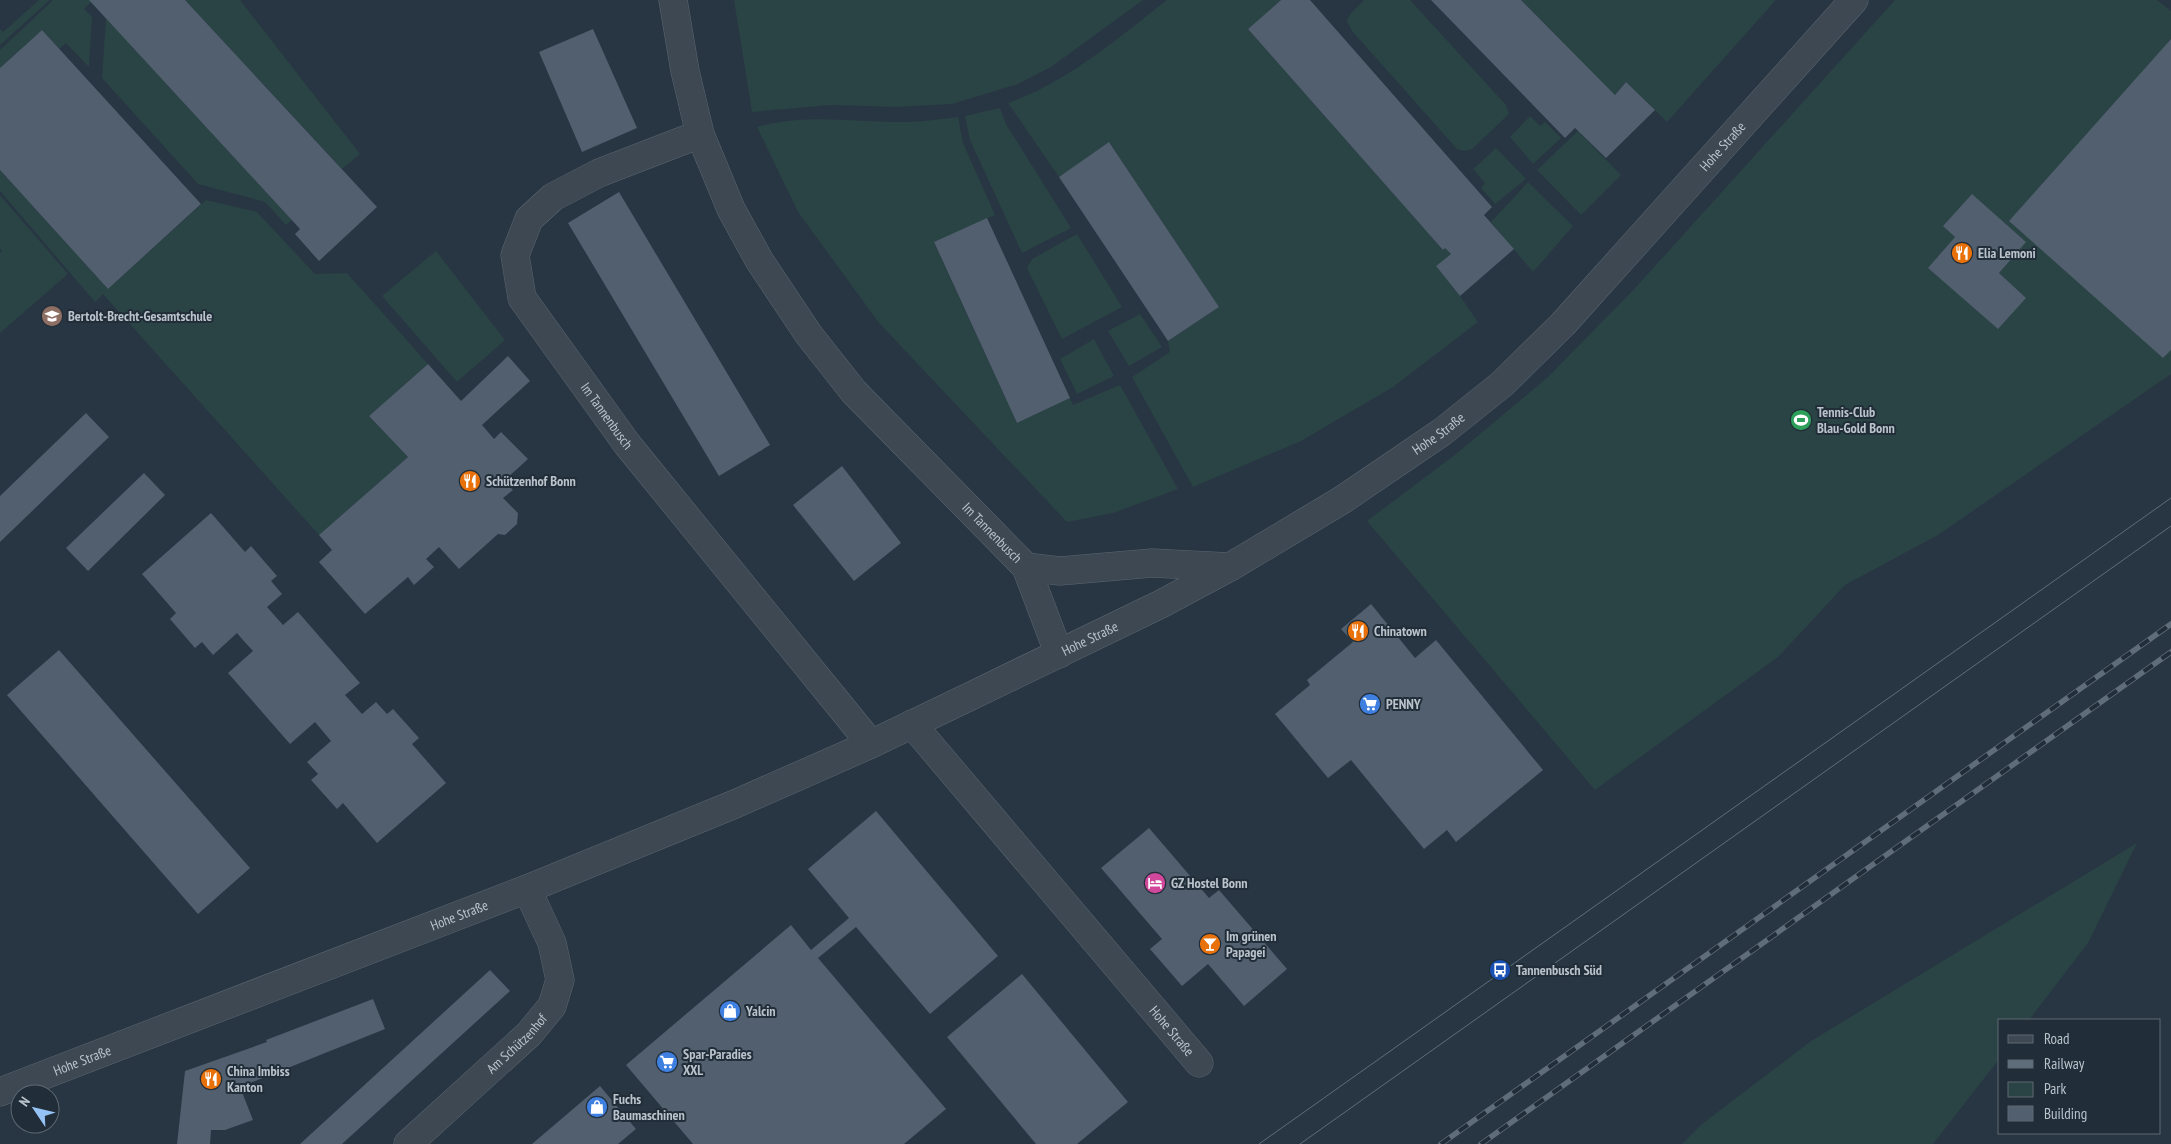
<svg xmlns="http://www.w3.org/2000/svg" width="2171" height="1144" viewBox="0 0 2171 1144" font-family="'PT Sans Narrow',sans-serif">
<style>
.green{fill:#2a4344}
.building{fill:#515f6e}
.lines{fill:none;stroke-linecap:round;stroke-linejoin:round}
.minor-casing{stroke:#5b6670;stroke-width:29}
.minor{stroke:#3d4853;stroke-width:28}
.tram{stroke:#5f6c7a;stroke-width:1}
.rail-casing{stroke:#5f6c7a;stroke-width:5.5}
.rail{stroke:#212d38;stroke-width:4;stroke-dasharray:11;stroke-linecap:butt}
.labels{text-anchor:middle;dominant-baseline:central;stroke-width:4;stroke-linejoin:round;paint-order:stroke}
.street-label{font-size:14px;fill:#bac3cc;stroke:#212d38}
.poi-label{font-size:14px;font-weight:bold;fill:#bac3cc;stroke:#212d38;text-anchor:start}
</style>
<rect width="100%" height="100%" fill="#283643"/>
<path class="green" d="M39 0H50L0 45V29L3 32Z
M53 0H89L91 2 84 9 92 17 89 67 66 43 59 49 42 30 0 68V50Z
M185 0H240L360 154 342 169Z
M734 0H1143L1051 67 1018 84 952 104 897 107 831 105 752 112Z
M1167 0H1281L1248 29 1443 250 1445 248 1451 254 1436 266 1460 296 1478 322 1393 387 1301 441 1193 487 1132 377 1170 352 1168 341 1219 307 1110 143 1059 177 1008 103C1066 83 1118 38 1167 0Z
M1364 0H1410L1506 105 1509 114 1472 149 1465 151 1457 149 1352 31 1347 21 1351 13Z
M1521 0H1776L1667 122 1626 82 1615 95Z
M1895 0H2157L2171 11V374L1938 535 1845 585 1778 657 1595 790 1367 521 1456 454 1548 377 1637 286Z
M106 18 292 220 286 225 265 202 198 184 102 78Z
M1000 108 1006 124 1071 228 1022 253 970 140 965 116Z
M1530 116 1540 126 1545 122 1561 138 1533 164 1510 137Z
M958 117 963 143 995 215 934 243 1017 423 1070 398 1073 405 1120 385 1178 489 1113 513 1067 522 879 323 798 212 757 127C805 113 855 122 904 122 922 122 940 119 958 117Z
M1578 131 1621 175 1581 215 1537 170Z
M1496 148 1526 179 1495 204 1481 188 1485 183 1473 169Z
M0 170 108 289 206 200 257 212 315 274 347 273 428 364 369 416 408 457 319 535 103 294 95 302 0 191Z
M1528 182 1573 226 1533 272 1491 222Z
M0 195 68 274 0 333V253L2 251 0 248Z
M1077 234 1122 307 1062 339 1027 268 1032 259Z
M436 251 505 340 457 382 382 296Z
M1140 314 1162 347 1129 366 1108 331Z
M1094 339 1114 376 1077 394 1060 359Z
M2137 843 2088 943 2029 1020H2000V1058L1933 1144H1682L1702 1124 1811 1041Z"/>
<path class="building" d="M89 0H185L377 207 319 261 295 234 300 229Z
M1281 0H1310L1492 207 1484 215 1514 249 1460 296 1436 266 1451 254 1445 248 1443 250 1248 29Z
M1431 0H1521L1615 95 1626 82 1655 110 1606 158 1575 128 1565 138Z
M593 29 637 128 582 152 539 52Z
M42 30 201 204 108 289 0 170V68Z
M2171 39V350L2163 358 2009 221Z
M1109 142 1219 307 1168 341 1059 177Z
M619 192 770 445 719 476 568 223Z
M1972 194 2026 242 1999 273 2026 298 1998 329 1928 268 1955 237 1943 226Z
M987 218 1070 398 1017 423 934 242Z
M508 356 530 381 482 425 494 439 501 432 528 459 504 481 513 490 503 498 518 513 517 524 505 535 498 534 459 569 439 547 426 559 434 567 414 585 408 577 365 614 319 562 332 550 319 535 408 457 369 416 428 364 461 401Z
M86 413 109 437 0 542V496Z
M842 466 901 543 854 581 793 505Z
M144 473 165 495 88 571 66 548Z
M211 513 245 552 251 546 277 576 271 581 282 594 267 607 283 625 298 612 360 683 345 695 362 714 376 702 387 714 393 709 419 738 412 744 446 783 377 843 343 803 337 809 311 780 318 774 307 762 331 741 315 722 290 744 228 673 253 651 242 639 237 633 213 655 202 642 195 648 170 619 176 613 142 574Z
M1371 604 1415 658 1436 640 1543 770 1456 842 1447 830 1424 849 1351 760 1328 778 1275 714 1310 685 1307 680 1353 642 1341 629Z
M59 650 250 868 198 914 7 695Z
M876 811 998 956 930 1014 856 927 818 958 946 1109 904 1144H693L626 1065 791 925 811 950 849 918 808 869Z
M1149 828 1209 898 1219 890 1287 969 1244 1006 1208 964 1182 986 1150 949 1162 939 1101 868Z
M490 970 510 991 342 1144H300Z
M1022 974 1128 1102 1077 1144H1036L947 1037Z
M373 999 385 1029 240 1087 253 1120 225 1130H211L210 1144H177L185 1071 267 1042 266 1040Z
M600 1086 636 1129 618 1144H532Z"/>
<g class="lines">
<g class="minor-casing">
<g id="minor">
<path id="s1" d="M673 0 685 71 700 134 731 209 759 260 809 335 854 392 1026 567 1059 654"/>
<path id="s2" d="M700 134 599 173 553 197 529 219 515 255 522 298 627 444 871 744"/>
<path d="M1026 567 1060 571 1152 563 1230 567"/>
<path id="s3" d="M912 724 1199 1063"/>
<path id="s4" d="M0 1092 527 889 735 804 871 744 973 695 1161 604 1230 567 1342 500 1442 432 1502 384 1563 324 1854 0"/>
<path id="s5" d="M408 1144 529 1034 552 1006 560 980 552 943 527 889"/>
</g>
</g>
<use href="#minor" class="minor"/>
<path class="tram" d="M1259 1144 2171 498
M1300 1144 2171 526"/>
<g class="rail-casing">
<path id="rail" d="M1441 1144 2171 624
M1481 1144 2171 652"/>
</g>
<use href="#rail" class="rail"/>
</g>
<defs>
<g id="restaurant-disc" transform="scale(1.125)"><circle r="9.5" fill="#e8710a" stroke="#212d38"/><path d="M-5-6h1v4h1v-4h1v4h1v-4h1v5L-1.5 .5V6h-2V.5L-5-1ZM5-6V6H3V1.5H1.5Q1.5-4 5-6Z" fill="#fff"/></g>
<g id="school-disc" transform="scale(1.125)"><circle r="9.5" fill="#8d6e63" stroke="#212d38"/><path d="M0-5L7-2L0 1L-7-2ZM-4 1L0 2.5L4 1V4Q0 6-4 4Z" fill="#fff"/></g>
<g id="stadium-disc" transform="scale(1.125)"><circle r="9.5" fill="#2e9e5b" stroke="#212d38"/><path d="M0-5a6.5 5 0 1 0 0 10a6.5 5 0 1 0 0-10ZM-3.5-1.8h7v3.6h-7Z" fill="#fff"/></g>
<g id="supermarket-disc" transform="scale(1.125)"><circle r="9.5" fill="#3f7fe0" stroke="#212d38"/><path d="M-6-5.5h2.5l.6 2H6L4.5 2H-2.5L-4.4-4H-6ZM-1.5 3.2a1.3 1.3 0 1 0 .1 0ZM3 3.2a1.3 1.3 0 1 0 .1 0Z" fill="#fff"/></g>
<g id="hotel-disc" transform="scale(1.125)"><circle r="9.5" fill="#d1479c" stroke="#212d38"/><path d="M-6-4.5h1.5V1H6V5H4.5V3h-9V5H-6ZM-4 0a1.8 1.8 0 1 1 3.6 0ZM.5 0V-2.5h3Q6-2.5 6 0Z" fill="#fff"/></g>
<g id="bar-disc" transform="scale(1.125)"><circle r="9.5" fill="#e8710a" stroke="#212d38"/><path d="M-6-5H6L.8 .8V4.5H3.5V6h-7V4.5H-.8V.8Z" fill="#fff"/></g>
<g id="bus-disc" transform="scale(1.125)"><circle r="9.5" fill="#1a4fb4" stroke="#212d38"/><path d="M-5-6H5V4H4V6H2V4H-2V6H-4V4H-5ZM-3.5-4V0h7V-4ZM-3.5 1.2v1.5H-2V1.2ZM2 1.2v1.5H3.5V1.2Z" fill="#fff"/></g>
<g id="shop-disc" transform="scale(1.125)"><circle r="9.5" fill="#3f7fe0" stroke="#212d38"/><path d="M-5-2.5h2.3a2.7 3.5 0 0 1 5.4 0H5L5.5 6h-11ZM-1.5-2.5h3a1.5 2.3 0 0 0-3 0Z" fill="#fff"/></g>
</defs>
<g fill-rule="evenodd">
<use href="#restaurant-disc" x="1962" y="253"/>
<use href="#school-disc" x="52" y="316"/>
<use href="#stadium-disc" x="1801" y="420"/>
<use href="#restaurant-disc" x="470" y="481"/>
<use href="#restaurant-disc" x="1358" y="631"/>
<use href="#supermarket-disc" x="1370" y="704"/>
<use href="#hotel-disc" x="1155" y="883"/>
<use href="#bar-disc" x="1210" y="944"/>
<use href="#bus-disc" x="1500" y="970"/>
<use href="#shop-disc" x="730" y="1011"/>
<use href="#supermarket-disc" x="667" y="1062"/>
<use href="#restaurant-disc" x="211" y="1079"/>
<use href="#shop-disc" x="597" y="1107"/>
</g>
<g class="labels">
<g class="street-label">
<text stroke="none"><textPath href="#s4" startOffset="1991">Hohe Straße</textPath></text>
<text stroke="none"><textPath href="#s2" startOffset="420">Im Tannenbusch</textPath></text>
<text stroke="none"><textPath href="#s4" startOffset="1586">Hohe Straße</textPath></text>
<text stroke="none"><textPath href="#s1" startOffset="636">Im Tannenbusch</textPath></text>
<text stroke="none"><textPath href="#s4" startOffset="1181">Hohe Straße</textPath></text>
<text stroke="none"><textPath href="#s4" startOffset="492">Hohe Straße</textPath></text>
<text stroke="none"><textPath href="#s3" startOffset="402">Hohe Straße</textPath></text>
<text stroke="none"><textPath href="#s5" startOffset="148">Am Schützenhof</textPath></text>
<text stroke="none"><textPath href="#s4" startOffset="88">Hohe Straße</textPath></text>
</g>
<g class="poi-label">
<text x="1978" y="253">Elia Lemoni</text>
<text x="68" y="316">Bertolt-Brecht-Gesamtschule</text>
<text x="1817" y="412">Tennis-Club<tspan x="1817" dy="16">Blau-Gold Bonn</tspan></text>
<text x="486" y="481">Schützenhof Bonn</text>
<text x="1374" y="631">Chinatown</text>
<text x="1386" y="704">PENNY</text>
<text x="1171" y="883">GZ Hostel Bonn</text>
<text x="1226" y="936">Im grünen<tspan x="1226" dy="16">Papagei</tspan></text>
<text x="1516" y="970">Tannenbusch Süd</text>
<text x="746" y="1011">Yalcin</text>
<text x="683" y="1054">Spar-Paradies<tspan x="683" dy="16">XXL</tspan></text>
<text x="227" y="1071">China Imbiss<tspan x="227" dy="16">Kanton</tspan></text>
<text x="613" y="1099">Fuchs<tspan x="613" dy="16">Baumaschinen</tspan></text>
</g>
</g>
<rect x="1998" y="1019" width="162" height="115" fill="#212d38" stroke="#5e6973"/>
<rect x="2008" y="1035" width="25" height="8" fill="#3d4853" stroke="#5e6973"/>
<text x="2044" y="1044" font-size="15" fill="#bac3cc">Road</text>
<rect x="2008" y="1060" width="25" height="8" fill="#5f6c7a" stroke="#5e6973"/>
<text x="2044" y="1069" font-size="15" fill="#bac3cc">Railway</text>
<rect x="2008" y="1082" width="25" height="15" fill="#2a4344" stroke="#5e6973"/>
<text x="2044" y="1094" font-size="15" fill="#bac3cc">Park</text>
<rect x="2008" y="1106" width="25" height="15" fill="#515f6e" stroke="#5e6973"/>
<text x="2044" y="1119" font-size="15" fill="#bac3cc">Building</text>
<g transform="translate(35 1109) rotate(305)"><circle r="24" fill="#212d38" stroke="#5e6973"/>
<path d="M0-4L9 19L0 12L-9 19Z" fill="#96c3f6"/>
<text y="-8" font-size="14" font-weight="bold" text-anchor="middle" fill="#bac3cc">N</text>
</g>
</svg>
